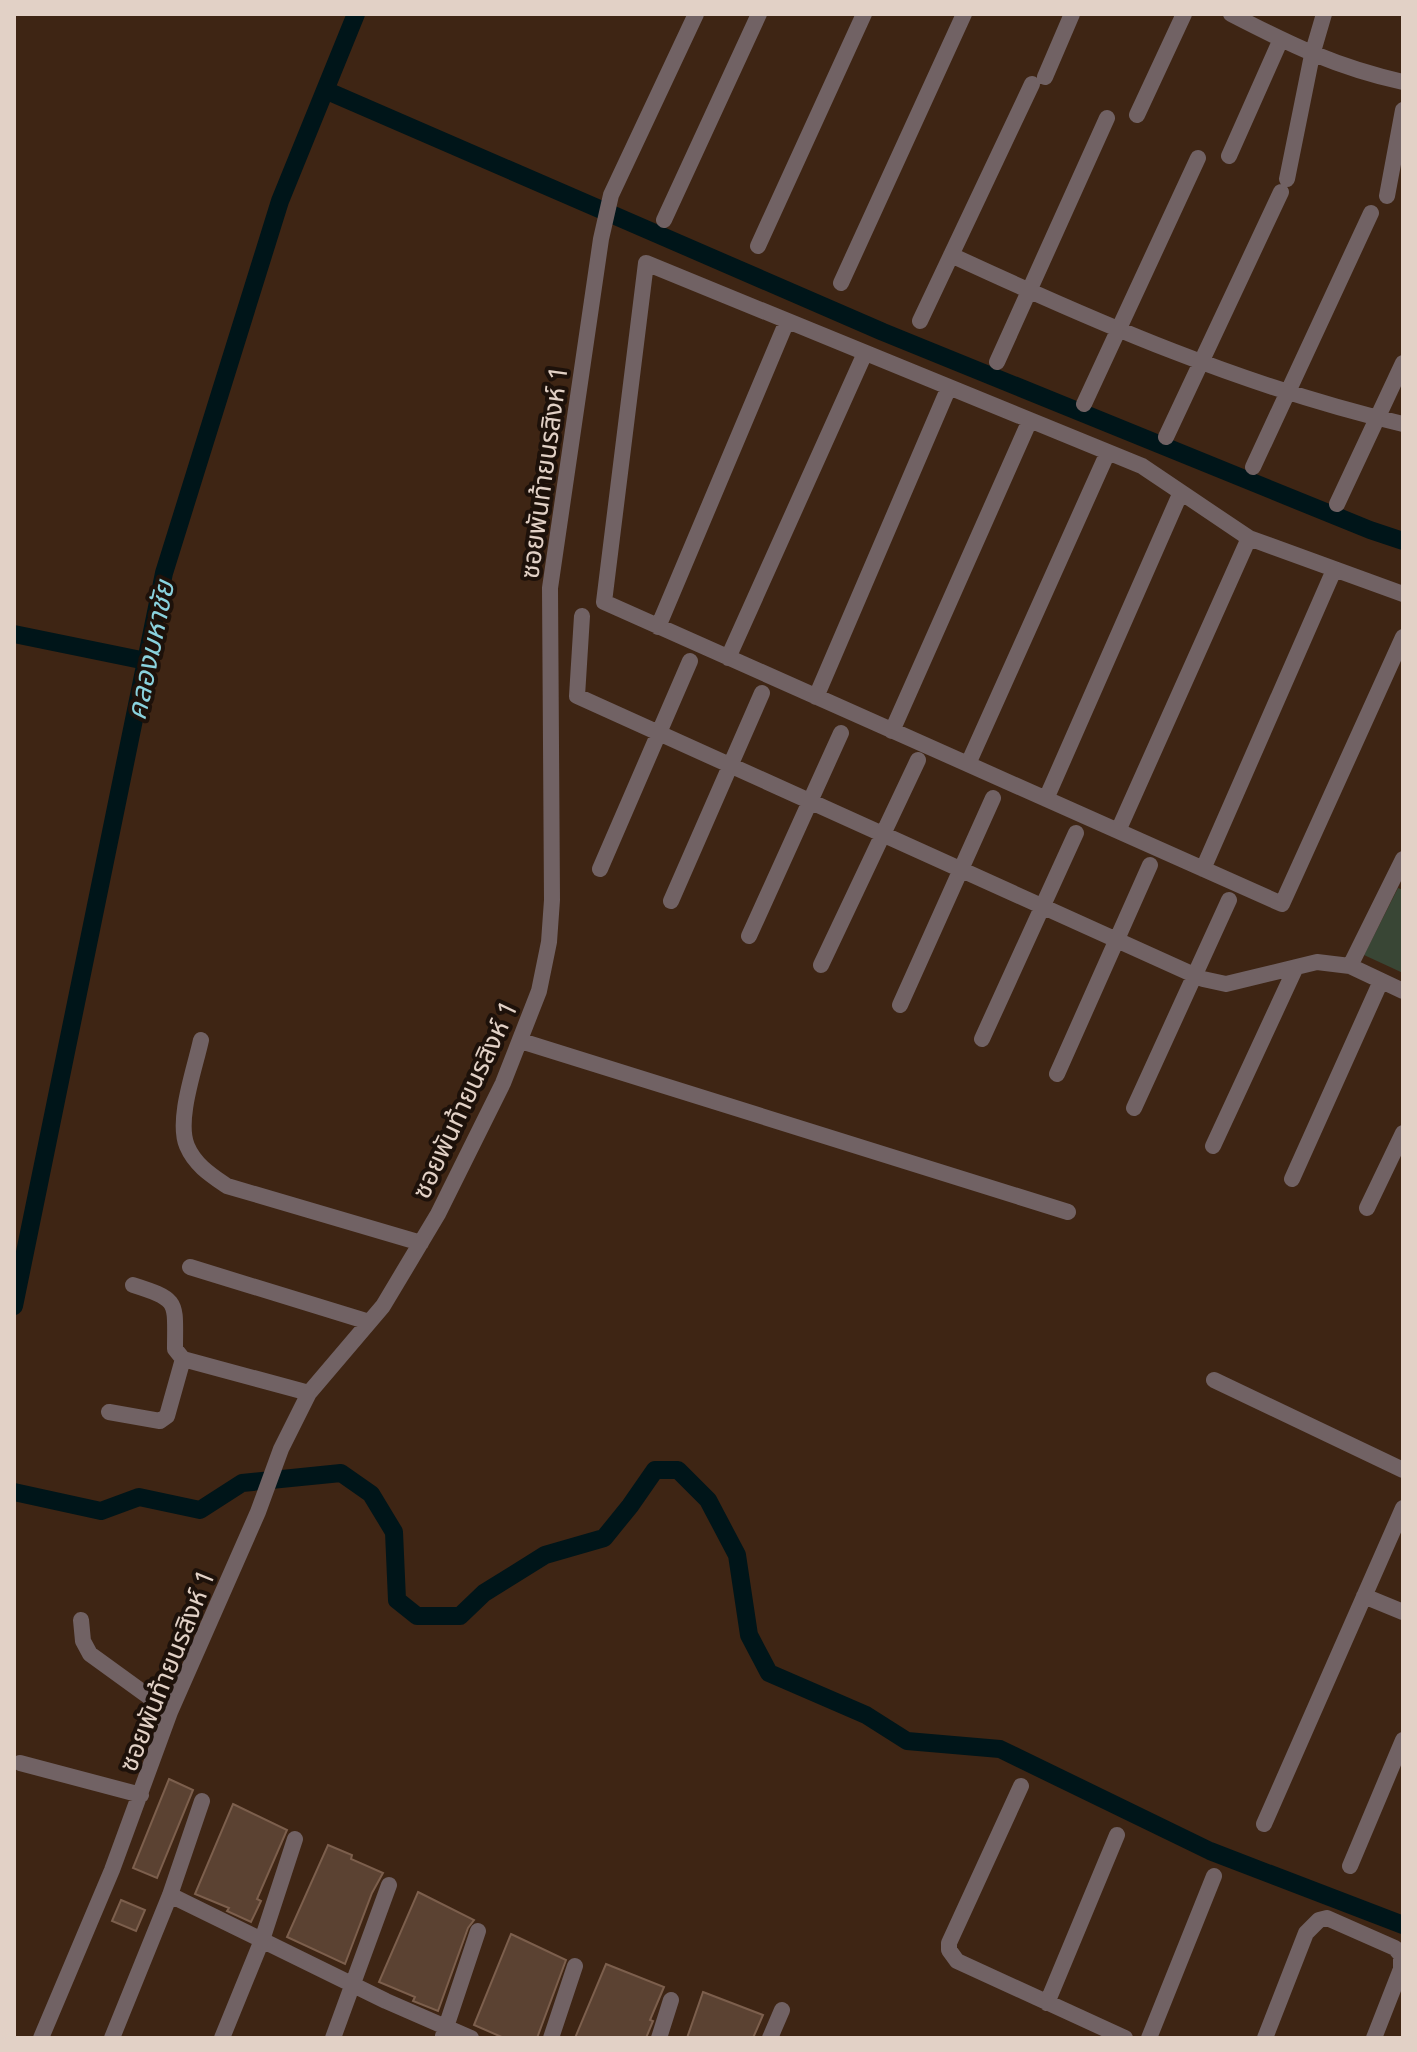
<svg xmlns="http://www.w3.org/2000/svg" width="1417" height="2052" viewBox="0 0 1417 2052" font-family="'Noto Sans','Noto Sans Thai',sans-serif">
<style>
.green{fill:#394635}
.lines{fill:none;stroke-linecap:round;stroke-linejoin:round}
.canal{stroke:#001519;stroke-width:18}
.building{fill:#5b4232;stroke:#7c5f4d;stroke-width:2}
.minor{stroke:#716264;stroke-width:16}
.labels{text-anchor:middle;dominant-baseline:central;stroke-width:8;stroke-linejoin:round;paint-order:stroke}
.street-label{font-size:26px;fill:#e2d1c6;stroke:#1d110a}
.water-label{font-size:28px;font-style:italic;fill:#8ad2de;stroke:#1d110a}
</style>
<rect width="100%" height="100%" fill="#3e2514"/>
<path class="green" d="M1398 888 1403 890V973L1364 955Z"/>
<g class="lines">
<path class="canal" d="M325 90 883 332 1370 530 1403 541
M14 634 146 661
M14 1306 164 573 280 201 356 14
M14 1492 101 1511 139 1497 200 1510 242 1483 341 1473 371 1494 394 1532 397 1600 417 1616H460L484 1593 545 1555 604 1538 630 1506 655 1470H678L708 1500 737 1555 749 1635 769 1673 866 1715 907 1741 1000 1749 1210 1851 1403 1925"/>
</g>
<path class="building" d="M169 1779 193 1790 157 1878 133 1868Z
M233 1804 287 1830 257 1899 261 1901 251 1922 227 1911 229 1908 195 1894Z
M328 1845 352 1855 351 1859 383 1873 372 1893 345 1964 287 1937Z
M418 1892 474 1920 468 1928 438 2011 413 2001 415 1997 379 1982Z
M121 1900 145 1910 136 1931 112 1921Z
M511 1934 566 1960 537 2038H504L474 2025Z
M606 1964 664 1987 650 2020 653 2021 646 2038H575Z
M703 1992 763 2015 753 2038H687Z"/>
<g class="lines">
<path class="minor" d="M1231 14C1291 45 1336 67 1403 82
M1045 77 1072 14
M1137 115 1184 14
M1229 156 1281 39
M1287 179 1312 55 1324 14
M1387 196 1403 110
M664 220 759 14
M758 246 864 14
M951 255C1098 323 1245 387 1403 424
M841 283 964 14
M920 321 1032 84
M997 362 1107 118
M1084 404 1198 158
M1166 437 1281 192
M1253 467 1371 213
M1337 504 1403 363
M1403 594 1249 538 1142 466 646 263 604 602 1282 904 1403 637
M582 616 577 696 1203 979 1226 984 1317 962 1350 966 1403 991
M658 627 787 321
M728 658 865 353
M816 697 949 387
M892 731 1030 420
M968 764 1108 452
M1046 799 1181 492
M1118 831 1249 538
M600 869 690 661
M1203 869 1334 570
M671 901 762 693
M749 936 841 733
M821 965 918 760
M1350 966 1403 859
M900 1005 993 798
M982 1039 1076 833
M201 1040C195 1068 176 1120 187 1146 195 1165 211 1175 227 1186L421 1243
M521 1041 1068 1212
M1057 1074 1150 865
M1134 1108 1229 900
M1213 1146 1296 967
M1292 1179 1381 981
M1367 1208 1403 1133
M190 1267 369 1322
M133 1285C180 1300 175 1301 175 1349L183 1359 309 1393
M1214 1380 1403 1470
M109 1412 160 1421 167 1416 183 1359
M1364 1596 1403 1612
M81 1620 83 1641 90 1654 170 1712
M20 1763 141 1795
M1021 1786 949 1943V1950L957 1961 1125 2038
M1264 1824 1403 1508
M1350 1866 1403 1740
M170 1895 386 2001 471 2038
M1047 2003 1117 1835
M443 2036 478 1931
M41 2038 112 1870 170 1712 258 1512 281 1449 309 1393 383 1306 438 1214 503 1083 539 991 549 942 552 900 550 588 601 239 611 195 696 14
M112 2038 170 1895 202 1801
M222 2038 262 1940 295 1839
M333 2038 389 1885
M551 2038 575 1966
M659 2038 671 2000
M770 2038 782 2010
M1149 2038 1214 1876
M1265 2038 1306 1933 1319 1920 1327 1918 1395 1948 1401 1955V1969L1374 2038"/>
</g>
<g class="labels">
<g class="street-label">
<text transform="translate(543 472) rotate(-82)">ซอยพันท้ายนรสิงห์ 1</text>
<text transform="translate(464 1099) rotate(-65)">ซอยพันท้ายนรสิงห์ 1</text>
<text transform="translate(166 1670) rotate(-68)">ซอยพันท้ายนรสิงห์ 1</text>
</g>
<g class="water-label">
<text transform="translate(149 650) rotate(-78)">คลองมหาชัย</text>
</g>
</g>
<rect width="1417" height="2052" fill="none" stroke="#e2d1c6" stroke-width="32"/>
</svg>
